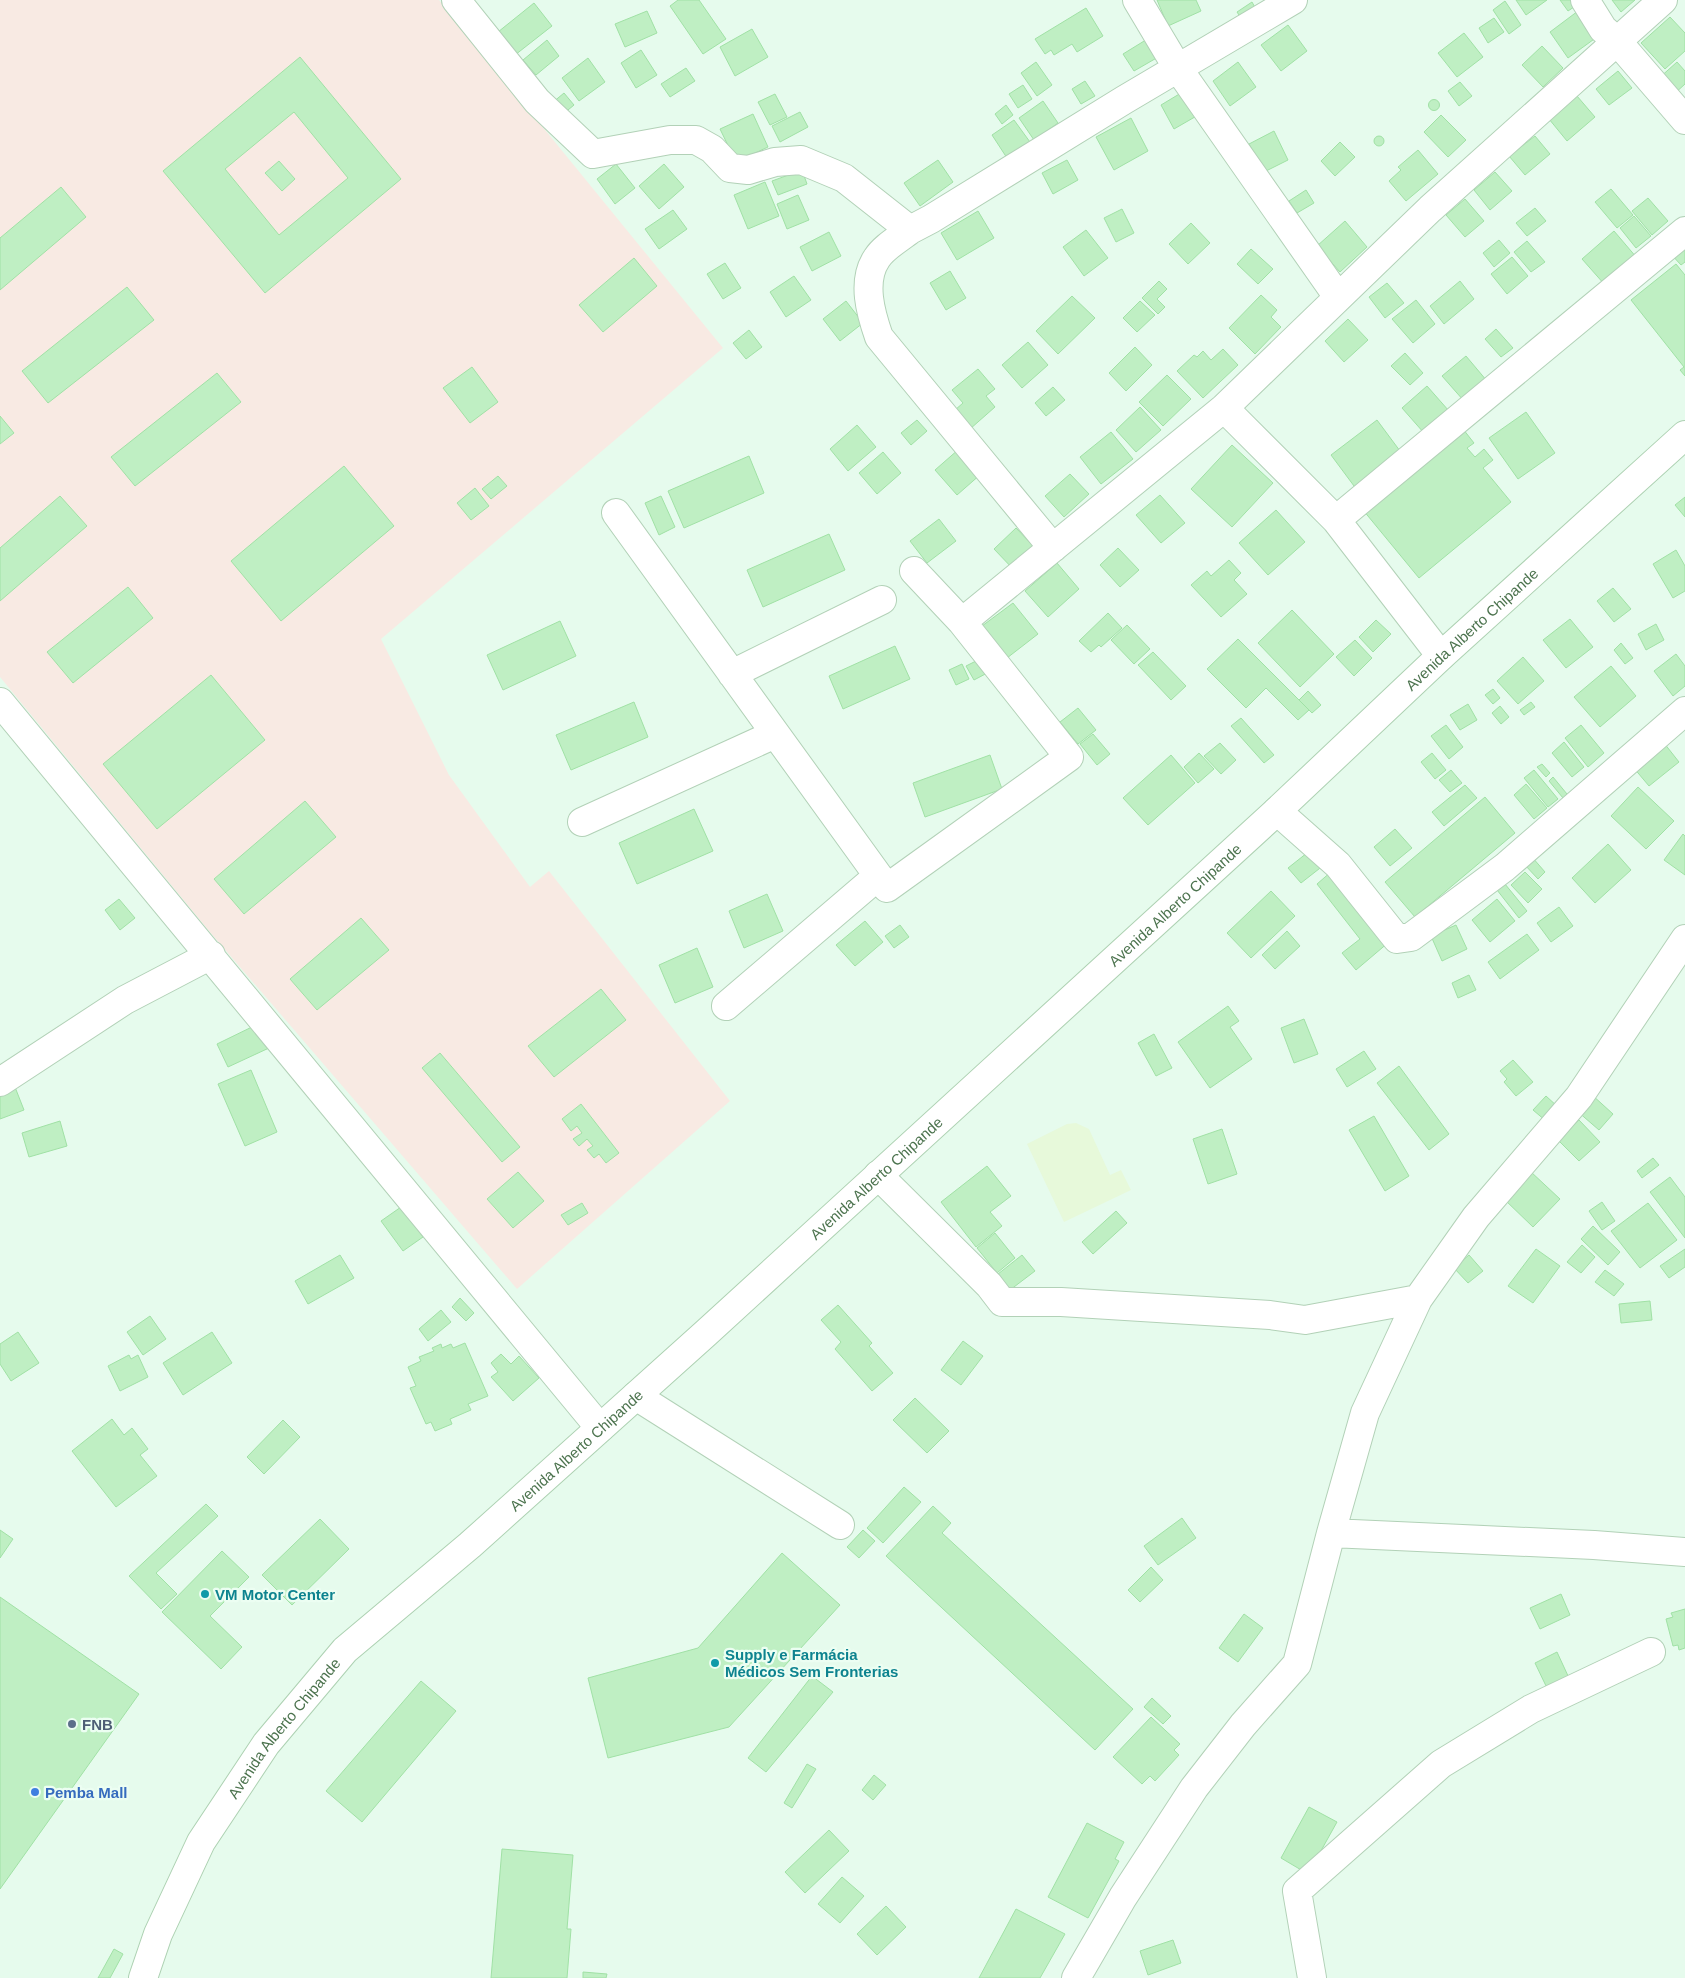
<svg xmlns="http://www.w3.org/2000/svg" width="1685" height="1978" viewBox="0 0 1685 1978" font-family="Arial,sans-serif">
<style>
.education{fill:#f8eae3}
.medical{fill:#e7f9da}
.building{fill:#bfefc3;stroke:#a0e1a5;fill-rule:evenodd}
.lines{fill:none;stroke-linecap:round;stroke-linejoin:round}
.street-casing{stroke:#b2d1b7;stroke-width:30}
.secondary-casing{stroke:#add1b2;stroke-width:30}
.street{stroke:#fff;stroke-width:28}
.secondary{stroke:#fff;stroke-width:28}
.culture-dot{fill:#0f9aa8;stroke:#ecfef2;stroke-width:2}
.service-dot{fill:#5c6f8a;stroke:#ecfef2;stroke-width:2}
.shop-dot{fill:#3f7fe0;stroke:#ecfef2;stroke-width:2}
.labels{text-anchor:middle;dominant-baseline:central;stroke-width:4.5;stroke-linejoin:round;paint-order:stroke}
.street-label{font-size:15px;fill:#4c734e;stroke:#ecfef2}
.culture-label{font-size:15px;font-weight:bold;fill:#0d838f;stroke:#ecfef2;text-anchor:start}
.service-label{font-size:15px;font-weight:bold;fill:#4e5e75;stroke:#ecfef2;text-anchor:start}
.shop-label{font-size:15px;font-weight:bold;fill:#366cbe;stroke:#ecfef2;text-anchor:start}
</style>
<rect width="100%" height="100%" fill="#e6fbed"/>
<path class="education" d="M0 0H439L723 348 381 639 449 775 530 887 549 871 730 1101 517 1289 209 931 0 677Z"/>
<path class="medical" d="M1076 1123 1089 1129 1110 1175 1121 1170 1131 1190 1064 1222 1027 1144 1067 1124Z"/>
<path class="building" d="M678 0H699L726 39 703 54 670 6Z
M1157 0H1196L1201 11 1168 26Z
M1516 0H1547L1526 15Z
M1560 0H1578L1580 3 1568 11Z
M1612 0H1635L1621 12Z
M1505 1 1521 25 1509 34 1493 10Z
M1252 2 1257 11 1243 21 1237 12Z
M534 3 552 26 515 55 498 32Z
M1086 8 1103 36 1077 52 1072 44 1054 55 1051 50 1045 54 1035 39Z
M647 11 657 33 625 47 615 24Z
M1578 11 1597 37 1568 58 1550 32Z
M1670 17 1685 33V51L1665 69 1641 43Z
M1494 18 1504 32 1488 43 1479 28Z
M1288 25 1307 51 1281 71 1261 45Z
M752 29 768 57 735 76 720 47Z
M1464 33 1483 57 1457 77 1438 53Z
M1149 38 1160 56 1134 71 1123 54Z
M547 40 559 56 536 75 523 60Z
M1542 46 1563 68 1543 87 1522 65Z
M641 50 657 75 636 88 621 63Z
M300 57 401 179 265 293 163 171ZM294 112 348 178 279 235 225 169Z
M588 58 605 82 579 101 562 78Z
M1036 62 1052 85 1037 96 1021 73Z
M1238 62 1256 87 1230 106 1213 81Z
M1677 62 1685 71V84L1673 95 1658 79Z
M686 68 695 81 670 97 661 84Z
M1618 71 1632 88 1609 105 1596 89Z
M1085 81 1095 96 1081 104 1072 89Z
M1460 82 1472 96 1459 106 1448 91Z
M1023 85 1032 99 1018 108 1009 94Z
M1186 90 1200 114 1174 129 1161 105Z
M564 93 574 105 562 115 552 103Z
M775 94 787 117 770 125 758 102Z
M1577 96 1595 117 1567 141 1549 119Z
M1428.5 105a5.5 5.5 0 1 1 11 0a5.5 5.5 0 1 1-11 0Z
M1043 101 1058 123 1034 140 1019 118Z
M1006 105 1013 115 1002 124 995 114Z
M800 112 808 127 780 142 772 126Z
M753 114 768 147 736 162 720 129Z
M1441 115 1466 140 1448 157 1424 132Z
M1131 118 1148 151 1114 170 1096 137Z
M1014 120 1030 142 1007 158 992 135Z
M1274 131 1288 160 1264 172 1249 144Z
M1535 136 1550 154 1525 175 1509 156Z
M1374 141a5 5 0 1 1 10 0a5 5 0 1 1-10 0Z
M1340 142 1355 157 1335 176 1321 161Z
M1418 150 1438 174 1406 201 1389 181 1401 170 1398 167Z
M938 160 953 182 920 206 904 183Z
M1067 160 1078 180 1053 194 1042 173Z
M279 161 295 179 282 191 265 173Z
M616 164 635 188 615 204 597 179Z
M664 164 684 187 659 209 639 186Z
M802 170 807 184 778 195 772 181Z
M1495 172 1512 191 1490 210 1474 190Z
M765 182 779 216 748 229 734 195Z
M61 187 86 217 0 290V238Z
M1611 189 1633 215 1617 228 1595 202Z
M1306 190 1314 203 1297 213 1289 201Z
M798 195 809 220 787 229 777 204Z
M1648 198 1668 221 1652 235 1632 211Z
M1465 199 1484 221 1465 237 1446 215Z
M1535 208 1546 221 1527 236 1516 223Z
M1122 209 1134 233 1116 242 1104 218Z
M673 210 687 229 659 249 645 229Z
M978 211 994 238 957 260 941 233Z
M1634 216 1651 236 1636 248 1620 228Z
M1345 221 1367 247 1340 272 1317 246Z
M1191 223 1210 243 1188 264 1169 244Z
M1086 230 1108 258 1084 276 1063 247Z
M1614 231 1637 258 1605 285 1582 259Z
M829 232 841 256 812 271 800 247Z
M1685 238V262L1681 265 1669 252Z
M1499 240 1510 253 1494 267 1483 253Z
M1527 241 1545 262 1531 272 1514 252Z
M1251 249 1273 269 1258 284 1237 264Z
M1512 257 1528 276 1507 294 1491 274Z
M634 258 657 286 603 332 579 305Z
M725 263 741 288 723 299 707 274Z
M1676 264 1685 275V376L1680 370 1684 367 1631 300Z
M950 271 966 298 946 310 930 283Z
M794 276 811 300 786 317 770 292Z
M1159 281 1167 289 1157 299 1165 307 1158 314 1142 298Z
M1460 281 1474 299 1444 324 1430 306Z
M1387 283 1404 303 1385 318 1369 297Z
M127 287 154 320 48 403 22 371Z
M1261 295 1277 310 1271 317 1281 327 1255 354 1229 328Z
M1072 296 1095 318 1058 354 1036 331Z
M1416 300 1435 324 1413 343 1392 319Z
M846 301 863 323 840 341 823 319Z
M1140 301 1155 315 1137 332 1123 318Z
M1348 319 1368 340 1344 362 1325 341Z
M1496 329 1513 348 1501 357 1485 339Z
M749 330 762 347 746 359 733 343Z
M1028 342 1048 365 1022 388 1002 365Z
M1135 347 1152 365 1126 391 1109 373Z
M1223 349 1238 365 1203 398 1177 371 1194 355 1197 357 1203 351 1211 360Z
M1405 353 1423 373 1410 385 1391 366Z
M1466 356 1487 381 1464 401 1442 376Z
M472 367 498 402 470 423 443 388Z
M978 369 995 389 986 396 995 407 970 429 955 410 963 403 952 390Z
M217 373 241 402 135 486 111 457Z
M1167 375 1191 399 1163 426 1139 402Z
M1427 386 1449 411 1424 433 1402 408Z
M1053 387 1065 400 1046 416 1035 403Z
M1140 407 1161 430 1136 452 1116 430Z
M1526 412 1555 453 1518 479 1489 438Z
M0 416 14 433 0 444Z
M917 420 927 431 911 445 901 433Z
M1377 420 1403 455 1357 490 1331 455Z
M857 425 876 447 848 471 830 449Z
M1463 429 1474 443 1467 448 1475 457 1484 449 1493 460 1483 468 1511 502 1419 578 1363 510Z
M1111 432 1133 459 1101 484 1080 457Z
M1232 445 1273 483 1232 527 1191 489Z
M959 449 981 474 957 495 935 470Z
M883 452 901 473 877 494 859 473Z
M749 456 764 493 684 528 668 491Z
M344 466 394 526 281 621 231 561Z
M1070 474 1089 494 1064 517 1045 496Z
M498 476 507 486 491 499 482 489Z
M475 488 489 506 471 520 457 503Z
M1160 495 1185 523 1161 543 1136 515Z
M60 496 87 526 0 601V548Z
M661 496 675 527 659 535 645 503Z
M1685 497V517L1675 505Z
M1276 510 1305 542 1268 575 1239 543Z
M939 519 956 541 927 563 910 541Z
M1016 528 1037 550 1015 571 994 549Z
M829 534 845 570 763 607 747 570Z
M1118 548 1139 570 1120 587 1100 565Z
M1676 550 1685 566V591L1673 598 1653 564Z
M1229 560 1241 573 1234 580 1247 594 1221 617 1191 585 1207 571 1211 576Z
M1057 563 1079 589 1048 617 1025 591Z
M128 587 153 618 73 683 47 652Z
M1613 588 1631 609 1614 622 1597 601Z
M1013 603 1038 634 1007 658 982 626Z
M1292 610 1334 654 1300 687 1258 643Z
M1108 613 1122 628 1101 647 1099 645 1091 652 1079 641Z
M1570 619 1593 647 1566 668 1543 640Z
M1376 620 1391 634 1373 652 1359 637Z
M560 621 576 656 503 690 487 655Z
M1656 624 1664 640 1646 650 1638 634Z
M1127 625 1150 649 1134 664 1111 640Z
M1238 639 1309 710 1298 720 1266 688 1246 708 1207 669Z
M1355 640 1372 658 1354 676 1336 657Z
M1621 643 1633 658 1625 664 1614 650Z
M895 646 910 679 843 709 829 676Z
M1153 652 1186 686 1171 700 1138 665Z
M1676 654 1685 666V686L1673 696 1654 671Z
M984 657 991 671 974 680 966 666Z
M1523 657 1544 681 1518 704 1497 681Z
M962 664 969 679 956 685 949 670Z
M1611 666 1636 696 1600 727 1574 697Z
M211 675 265 740 157 829 103 764Z
M1493 689 1500 698 1493 704 1485 695Z
M1308 691 1321 705 1312 713 1299 700Z
M634 702 648 737 571 770 556 735Z
M1531 702 1535 707 1524 715 1520 710Z
M1468 704 1477 720 1460 730 1450 715Z
M1500 706 1509 717 1501 724 1492 713Z
M1078 708 1096 730 1078 744 1060 722Z
M1241 718 1274 755 1264 763 1231 726Z
M1446 725 1463 747 1449 759 1431 736Z
M1581 725 1604 753 1588 767 1565 738Z
M1093 734 1110 754 1097 765 1080 744Z
M1564 742 1584 767 1572 777 1552 753Z
M1220 743 1236 760 1221 774 1204 756Z
M1664 743 1679 762 1649 786 1633 767Z
M1199 753 1214 769 1198 783 1184 767Z
M1432 753 1446 770 1435 779 1421 762Z
M990 755 1002 789 925 817 913 783Z
M1171 755 1195 783 1148 825 1123 798Z
M1542 764 1550 773 1546 777 1537 767Z
M1451 770 1462 783 1450 792 1439 780Z
M1534 770 1558 799 1548 807 1524 778Z
M1553 777 1567 794 1563 798 1549 781Z
M1526 784 1547 808 1534 819 1514 795Z
M1465 785 1477 798 1444 826 1432 812Z
M1638 787 1674 821 1646 849 1611 816Z
M1485 797 1515 833 1415 917 1385 882Z
M305 801 336 837 244 914 214 879Z
M694 809 713 851 637 884 619 843Z
M1395 829 1412 848 1390 866 1374 847Z
M1683 834 1685 836V875L1664 860Z
M1608 844 1631 870 1595 903 1572 878Z
M1312 849 1324 865 1301 883 1288 868Z
M1532 857 1545 872 1538 879 1524 864Z
M1332 871 1389 942 1356 970 1342 953 1360 939 1317 884Z
M1525 872 1542 889 1528 903 1511 885Z
M1505 884 1527 911 1519 918 1497 890Z
M1271 891 1295 916 1251 958 1227 933Z
M767 894 783 931 744 948 729 911Z
M119 899 135 918 120 930 105 910Z
M1497 899 1515 921 1490 942 1472 920Z
M1559 907 1573 926 1551 942 1537 923Z
M361 918 389 950 317 1010 290 979Z
M865 921 883 942 855 966 836 945Z
M900 925 909 937 894 948 885 936Z
M1456 925 1467 949 1442 961 1431 936Z
M1287 931 1300 946 1275 969 1262 955Z
M1527 934 1539 950 1500 979 1488 962Z
M697 948 713 987 675 1003 659 965Z
M1469 975 1476 990 1458 998 1452 983Z
M601 989 626 1020 554 1077 528 1046Z
M1228 1006 1239 1021 1230 1027 1252 1059 1210 1088 1178 1042Z
M1304 1019 1318 1054 1294 1063 1281 1028Z
M258 1024 269 1048 228 1067 217 1044Z
M1154 1034 1172 1068 1156 1076 1138 1043Z
M1364 1051 1376 1069 1347 1087 1336 1069Z
M440 1053 520 1147 502 1162 422 1068Z
M1513 1060 1533 1082 1516 1096 1504 1082 1507 1079 1500 1071Z
M1399 1066 1449 1134 1429 1150 1377 1083Z
M251 1070 277 1132 245 1146 218 1084Z
M13 1082 24 1110 0 1119V1088Z
M1591 1094 1613 1114 1599 1130 1577 1111Z
M1546 1096 1558 1107 1546 1121 1533 1110Z
M581 1104 619 1153 606 1163 599 1154 594 1158 587 1150 593 1146 587 1139 579 1146 573 1139 582 1133 577 1126 571 1131 562 1119Z
M1374 1116 1409 1176 1385 1191 1349 1130Z
M1579 1120 1600 1142 1579 1161 1558 1140Z
M60 1121 67 1146 29 1157 22 1133Z
M1222 1129 1237 1174 1208 1184 1193 1139Z
M1653 1158 1659 1165 1642 1178 1637 1171Z
M987 1166 1011 1196 990 1212 1002 1226 976 1247 941 1202Z
M1530 1171 1560 1199 1533 1227 1504 1199Z
M518 1172 544 1201 513 1228 487 1199Z
M1670 1177 1685 1197V1238L1650 1192Z
M1602 1202 1615 1221 1602 1230 1589 1211Z
M582 1203 588 1213 568 1225 561 1215Z
M1648 1203 1677 1240 1640 1268 1611 1231Z
M401 1207 423 1237 403 1251 381 1221Z
M1116 1211 1127 1223 1093 1254 1082 1242Z
M1593 1226 1620 1252 1608 1265 1581 1239Z
M995 1233 1015 1258 997 1273 977 1248Z
M1582 1245 1595 1257 1581 1273 1567 1262Z
M1536 1249 1560 1266 1533 1303 1508 1286Z
M1685 1249V1267L1669 1278 1660 1266Z
M340 1255 354 1278 308 1304 295 1281Z
M1022 1255 1035 1271 1010 1290 998 1274Z
M1469 1255 1483 1271 1468 1283 1454 1268Z
M1605 1270 1624 1284 1614 1296 1595 1282Z
M460 1298 474 1313 466 1321 452 1307Z
M1650 1301 1652 1320 1621 1323 1619 1304Z
M838 1305 872 1343 869 1346 893 1373 872 1391 835 1349 841 1342 821 1320Z
M441 1310 451 1322 428 1341 419 1329Z
M150 1316 166 1339 143 1355 127 1332Z
M18 1332 39 1363 11 1381 0 1364V1344Z
M212 1332 232 1363 183 1395 163 1363Z
M963 1341 983 1356 961 1385 941 1370Z
M465 1343 488 1396 468 1404 471 1410 450 1419 452 1424 435 1431 431 1422 426 1424 410 1388 416 1386 408 1367 421 1361 419 1357 434 1351 432 1348 441 1344 442 1348 451 1344 453 1348Z
M501 1354 511 1364 519 1356 539 1378 513 1401 491 1377 498 1372 491 1363Z
M129 1355 131 1359 138 1355 148 1377 120 1391 108 1366Z
M915 1398 949 1431 927 1453 893 1420Z
M112 1419 124 1435 132 1428 148 1449 140 1455 157 1476 116 1507 72 1451Z
M283 1420 300 1437 264 1474 247 1457Z
M904 1487 921 1502 883 1543 867 1528Z
M206 1504 218 1516 156 1573 177 1594 161 1609 129 1576Z
M933 1506 951 1523 942 1533 1133 1709 1095 1750 886 1556Z
M1182 1518 1196 1538 1158 1565 1144 1546Z
M320 1519 349 1549 292 1605 262 1575Z
M0 1530 13 1539 0 1558Z
M863 1530 875 1541 859 1558 847 1547Z
M222 1551 249 1577 210 1616 242 1647 221 1669 162 1612Z
M782 1553 840 1605 729 1727 608 1758 588 1678 698 1648Z
M1151 1567 1163 1580 1140 1602 1128 1590Z
M1561 1594 1570 1615 1540 1629 1530 1608Z
M0 1597 139 1694 0 1889Z
M1685 1609V1648L1679 1650 1678 1645 1673 1646 1666 1619 1673 1617 1671 1613Z
M1244 1614 1263 1628 1238 1662 1219 1648Z
M1557 1652 1569 1678 1547 1688 1535 1663Z
M812 1676 833 1692 766 1772 748 1758Z
M421 1681 456 1711 362 1822 326 1791Z
M1152 1698 1171 1716 1163 1724 1144 1707Z
M1151 1717 1180 1744 1174 1750 1179 1755 1155 1781 1150 1776 1142 1784 1113 1757Z
M807 1764 816 1769 792 1808 784 1803Z
M874 1775 886 1785 873 1800 862 1790Z
M1309 1807 1337 1822 1308 1874 1281 1858Z
M1087 1823 1124 1842 1115 1859 1119 1861 1088 1918 1048 1897Z
M829 1830 849 1851 805 1893 785 1872Z
M502 1849 573 1855 567 1929H571L567 1978H491Z
M842 1877 864 1896 840 1923 818 1904Z
M886 1906 906 1927 877 1955 857 1934Z
M1016 1909 1065 1934 1040 1978H979Z
M1173 1940 1181 1963 1148 1975 1140 1951Z
M114 1949 123 1954 110 1978H98Z
M583 1972 607 1974 606 1978H583Z"/>
<g class="lines">
<g class="street-casing">
<path id="street" d="M456 0 537 101 593 154 670 140H696L712 149 730 168 748 170 775 162 801 160 844 178 910 230 931 219 1124 100 1293 0
M1137 0 1177 67 1338 297
M1585 0 1603 29 1617 41 1685 120
M910 230C900 238 884 247 877 258 861 281 871 314 879 337L1053 548
M1224 408 1336 520 1441 656
M616 513 887 888 1069 757 962 622 914 571
M1336 520 1685 231
M962 622 1224 408 1430 209 1663 0
M732 674 882 600
M0 702 600 1428
M1277 811 1338 865 1397 939 1411 937 1505 867 1685 711
M582 822 775 734
M726 1006 878 876
M0 1082 125 1000 211 955
M878 1175 989 1285 1002 1302H1061L1270 1315 1305 1320 1418 1299
M636 1396 840 1525
M1331 1533 1594 1545 1685 1552
M1076 1978 1123 1897 1194 1788 1243 1725 1297 1664 1331 1533 1365 1413 1418 1299 1476 1217 1579 1097 1685 939
M1312 1978 1297 1891 1441 1764 1531 1709 1651 1652"/>
</g>
<g class="secondary-casing">
<g id="secondary">
<path id="s1" d="M143 1978 158 1934 201 1842 266 1744 345 1650 470 1545 706 1333 1277 811 1441 656 1685 435"/>
</g>
</g>
<use href="#street" class="street"/>
<use href="#secondary" class="secondary"/>
</g>
<g class="culture-dot">
<circle cx="205" cy="1594" r="5"/>
<circle cx="715" cy="1663" r="5"/>
</g>
<circle class="service-dot" cx="72" cy="1724" r="5"/>
<circle class="shop-dot" cx="35" cy="1792" r="5"/>
<g class="labels">
<g class="street-label">
<text stroke="none"><textPath href="#s1" startOffset="1909">Avenida Alberto Chipande</textPath></text>
<text stroke="none"><textPath href="#s1" startOffset="1504">Avenida Alberto Chipande</textPath></text>
<text stroke="none"><textPath href="#s1" startOffset="1099">Avenida Alberto Chipande</textPath></text>
<text stroke="none"><textPath href="#s1" startOffset="694">Avenida Alberto Chipande</textPath></text>
<text stroke="none"><textPath href="#s1" startOffset="289">Avenida Alberto Chipande</textPath></text>
</g>
<g class="culture-label">
<text x="215" y="1594">VM Motor Center</text>
<text x="725" y="1654">Supply e Farmácia<tspan x="725" dy="17">Médicos Sem Fronterias</tspan></text>
</g>
<g class="service-label">
<text x="82" y="1724">FNB</text>
</g>
<g class="shop-label">
<text x="45" y="1792">Pemba Mall</text>
</g>
</g>
</svg>
